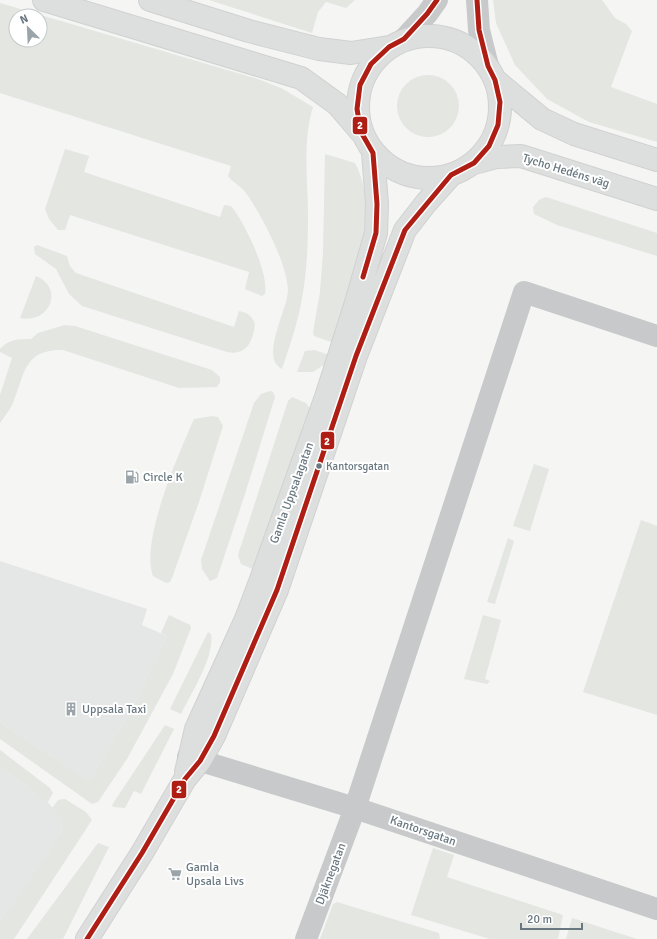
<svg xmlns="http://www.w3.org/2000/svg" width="657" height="939" viewBox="0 0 657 939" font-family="Signika,sans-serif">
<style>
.built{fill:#e5e6e6}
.green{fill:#e4e6e2;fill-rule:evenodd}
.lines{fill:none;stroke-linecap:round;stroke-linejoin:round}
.secondary-casing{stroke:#d1d1d1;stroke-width:24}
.primary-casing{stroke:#d0d1d1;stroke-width:24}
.minor{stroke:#c7c9ca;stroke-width:22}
.tertiary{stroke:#c7c9ca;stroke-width:22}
.secondary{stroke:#dddede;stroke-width:22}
.primary{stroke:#dddede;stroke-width:22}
.bus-1-casing{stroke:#fff;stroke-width:8}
.bus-1{stroke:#af1e14;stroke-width:5}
.bus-dot{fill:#697880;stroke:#fff;stroke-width:1.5}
.labels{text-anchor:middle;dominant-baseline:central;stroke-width:4;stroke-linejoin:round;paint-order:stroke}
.bus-label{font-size:11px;fill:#697880;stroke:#fff;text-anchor:start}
.street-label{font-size:12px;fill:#697880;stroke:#fff}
.poi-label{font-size:12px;fill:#697880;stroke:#fff;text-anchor:start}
.line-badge{stroke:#fff;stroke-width:1.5}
.badge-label{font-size:11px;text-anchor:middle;font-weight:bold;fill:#fff}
</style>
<rect width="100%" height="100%" fill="#f5f5f4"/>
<path class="built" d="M0 561 147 609 142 625 167 636 132 708 89 781 7 727 0 720Z
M0 767 27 786 43 802H48L61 819 62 830 0 921Z"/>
<path class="green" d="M209 0H355L346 8 326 2 318 12 312 33Z
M493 0H602L615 18 626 24 632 31 611 87 657 104V142L589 122 547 99 515 65 496 23Z
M0 3 258 79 281 88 313 107C302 143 308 179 308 216 308 243 307 272 302 298 298 322 290 345 282 369 259 358 288 309 288 290 287 263 261 214 246 193 241 186 233 183 228 176L231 166 0 93ZM16 16H40V40H16Z
M397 106a31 31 0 1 1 62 0a31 31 0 1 1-62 0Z
M65 149 89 156 84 172 220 217 224 205 231 206C245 223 269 273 265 294L262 296 245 289 249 272 70 215 65 230H58L49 219 45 209Z
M325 154 355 163C383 214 349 291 334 343L314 336 313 332 320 292 323 253Z
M546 197 657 233V256L557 225 534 214 533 207 539 200Z
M37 245 67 256 70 266 76 273 234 327 239 311C247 313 252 315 255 324 253 341 247 356 227 352L82 306 69 294 56 269 35 254 34 247Z
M36 276C64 287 51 324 20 318Z
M65 325 75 326 212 370 220 377V382L217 387 179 388 63 350C22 349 25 376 12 405 9 411 4 417 0 423V395L12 358 0 352V349C9 339 18 339 31 339L38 333Z
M314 350 330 355 328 362 313 372H297L305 351Z
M270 391 273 392 275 397 245 494 217 578 210 581 202 569 201 560 254 403 261 394Z
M292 397 306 403 311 410 255 570 241 564 238 555 288 401Z
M212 416 218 417 223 426 200 499 172 578 170 582 166 583 153 576C140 541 179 453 194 419Z
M534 464 549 469 530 531 513 526Z
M641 520 657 526V715L583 692Z
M508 538 514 541 495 604 487 602Z
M169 615 190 625 191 628 173 674 127 759 98 802 92 804 0 739V720L7 727 89 781 132 708 167 636 161 633Z
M483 615 501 620 485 679 490 681 487 684 464 679Z
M208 632 211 634C215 657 191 693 181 714L170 709Z
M165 725 174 729 141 794 134 791 125 808 113 807 112 805Z
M0 750 50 788 53 793 48 802H43L27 786 0 767Z
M65 799 86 812 92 820 14 939H0V921L62 830 61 819 52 808 58 800Z
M98 843 109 847 63 939H27Z
M433 848 454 855 447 877 563 915 558 939H490L411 915Z
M337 902 439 933 440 939H320L333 904Z
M572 918 637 939H566Z"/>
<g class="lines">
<g class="secondary-casing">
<path id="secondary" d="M358 107a71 71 0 1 1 142 0a71 71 0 1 1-142 0Z
M495 80 542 119 574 134 657 160
M474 163 497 157 521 156 657 199
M186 772 196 729 246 619 260 582 327 394 355 306 376 233 377 204 373 153
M87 939 142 853 185 779 200 761 214 736 277 590 356 356 405 230 426 203 451 175"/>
</g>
<g class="primary-casing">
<path id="primary" d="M44 0 301 78 337 104 361 132
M150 0 249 31 319 49 351 53 389 47"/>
</g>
<path class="minor" d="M188 757 355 808 657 909
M306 939 355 808 524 292 657 336"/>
<path class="tertiary" d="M477 0 479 30 488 66
M404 39 427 14 437 0"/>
<use href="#secondary" class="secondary"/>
<use href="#primary" class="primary"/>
<g class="bus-1-casing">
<path id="bus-1" d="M363 277 376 233 377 204 373 153 361 132 357 109 360 85 371 64 389 47 404 39 427 14 437 0
M87 939 142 853 185 779 200 761 214 736 277 590 356 356 405 230 451 175 474 163 489 146 498 125 500 102 495 80 488 66 479 30 477 0"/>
</g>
<use href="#bus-1" class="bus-1"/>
</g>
<defs>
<g id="fuel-bare" transform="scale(1.08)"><path d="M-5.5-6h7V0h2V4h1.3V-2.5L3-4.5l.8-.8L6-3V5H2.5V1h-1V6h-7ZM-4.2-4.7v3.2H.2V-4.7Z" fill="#9aa4a9" stroke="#fff" stroke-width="2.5" paint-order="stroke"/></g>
<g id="building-bare" transform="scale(1.08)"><path d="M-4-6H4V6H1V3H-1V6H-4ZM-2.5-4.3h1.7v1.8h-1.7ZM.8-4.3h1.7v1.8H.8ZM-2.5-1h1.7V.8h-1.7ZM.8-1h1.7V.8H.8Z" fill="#9aa4a9" stroke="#fff" stroke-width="2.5" paint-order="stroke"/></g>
<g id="supermarket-bare" transform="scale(1.08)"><path d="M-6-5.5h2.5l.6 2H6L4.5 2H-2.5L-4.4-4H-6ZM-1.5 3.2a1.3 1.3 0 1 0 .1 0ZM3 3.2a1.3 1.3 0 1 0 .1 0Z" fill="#9aa4a9" stroke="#fff" stroke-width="2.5" paint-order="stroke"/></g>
</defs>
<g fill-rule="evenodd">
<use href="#fuel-bare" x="132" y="477"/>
<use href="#building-bare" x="71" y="709"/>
<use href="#supermarket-bare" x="175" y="874"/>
</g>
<circle class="bus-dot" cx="319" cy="466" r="3.5"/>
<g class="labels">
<g class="bus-label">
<text x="326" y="466">Kantorsgatan</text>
</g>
<g class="street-label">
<text transform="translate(566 171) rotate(17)">Tycho Hedéns väg</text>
<text transform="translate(292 493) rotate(-70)">Gamla Uppsalagatan</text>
<text transform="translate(423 831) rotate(19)">Kantorsgatan</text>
<text transform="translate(331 874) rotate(-69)">Djäknegatan</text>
</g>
<g class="poi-label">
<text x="143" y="477">Circle K</text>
<text x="82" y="709">Uppsala Taxi</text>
<text x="186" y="867">Gamla<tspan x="186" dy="14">Upsala Livs</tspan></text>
</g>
</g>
<g class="line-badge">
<rect x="352" y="116" width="16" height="19" rx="4" fill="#af1e14"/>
<rect x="320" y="431" width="15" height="19" rx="4" fill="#af1e14"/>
<rect x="171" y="780" width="16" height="19" rx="4" fill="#af1e14"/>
</g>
<g class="badge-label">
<text x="360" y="129">2</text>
<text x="327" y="445">2</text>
<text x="179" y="793">2</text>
</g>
<g transform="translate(28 28) rotate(336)"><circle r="19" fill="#ffffff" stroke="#c3c9cc"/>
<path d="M0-3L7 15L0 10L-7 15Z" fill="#9aa4a9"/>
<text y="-6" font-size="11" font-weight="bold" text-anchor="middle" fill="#697880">N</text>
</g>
<path d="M521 923v6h61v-6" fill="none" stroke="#697880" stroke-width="2"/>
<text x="527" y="923" font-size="12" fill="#697880" stroke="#ffffff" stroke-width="3" paint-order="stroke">20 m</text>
</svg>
